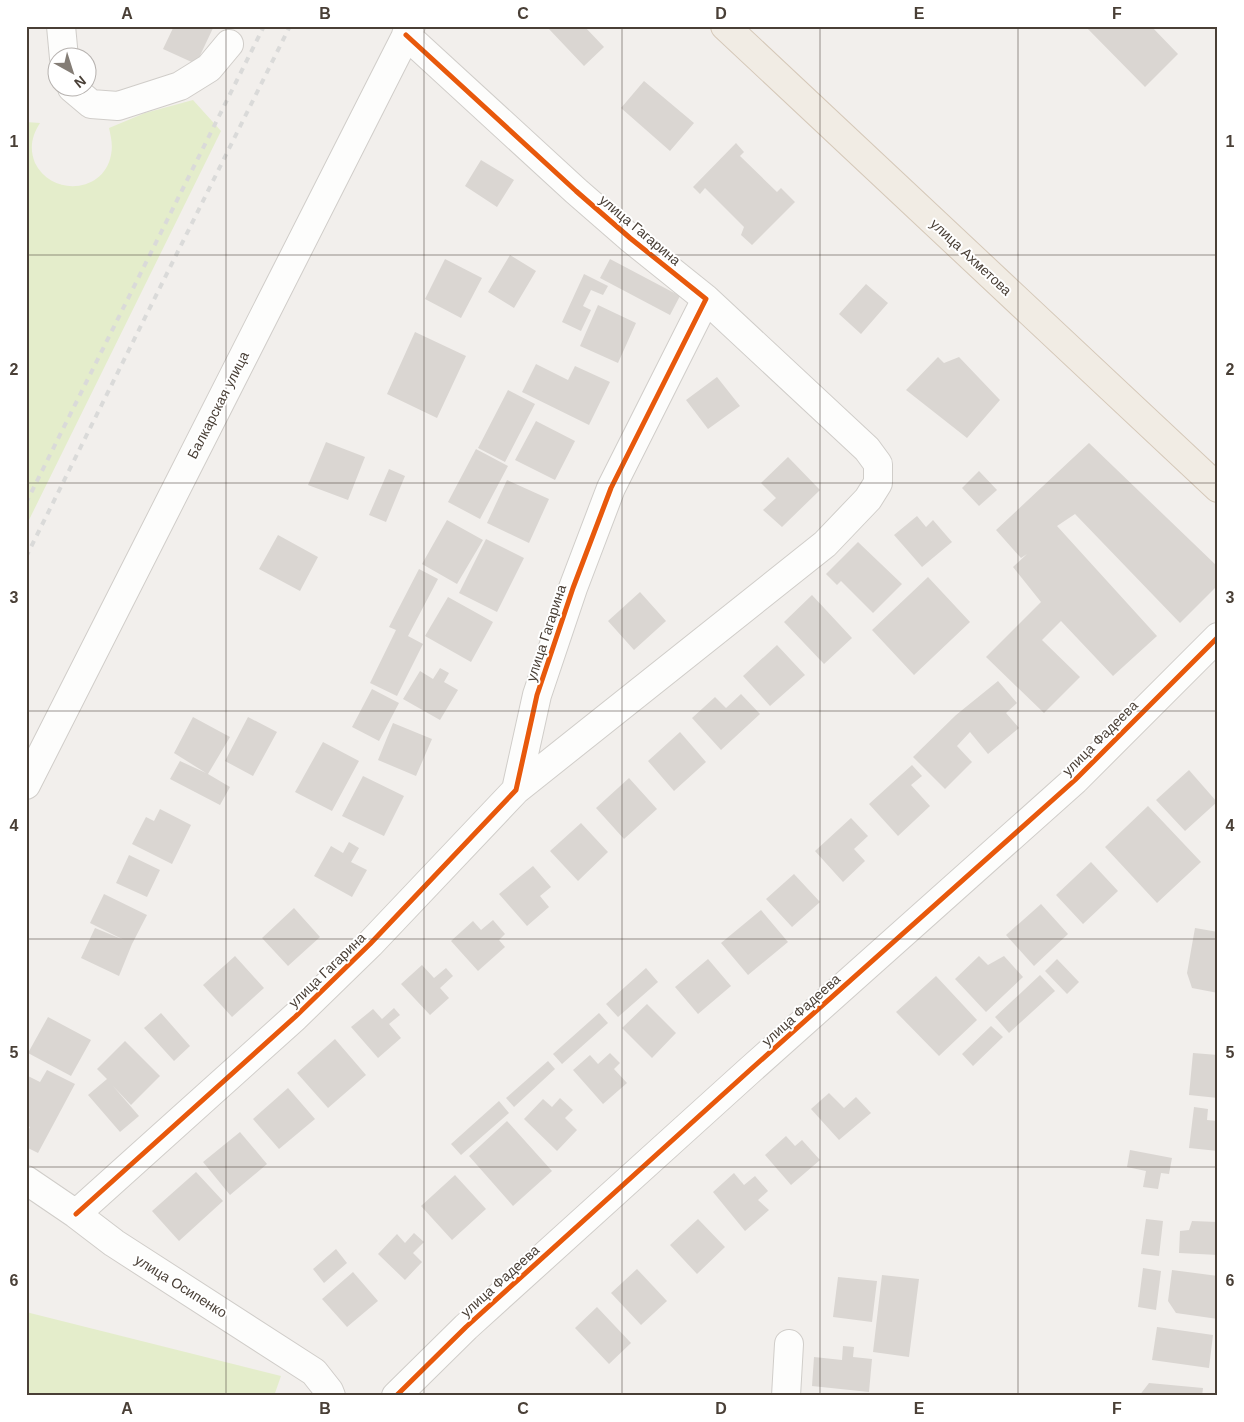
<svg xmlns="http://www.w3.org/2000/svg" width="1244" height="1422" viewBox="0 0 1244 1422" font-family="Arial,sans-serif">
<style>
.green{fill:#e4edcb}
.building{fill:#dad6d2}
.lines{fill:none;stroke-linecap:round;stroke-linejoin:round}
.minor-casing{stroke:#d0cdc9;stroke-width:30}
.major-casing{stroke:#d5c8b8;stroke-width:30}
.minor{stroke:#fdfdfc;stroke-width:28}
.major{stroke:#f1ece4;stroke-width:28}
.rail{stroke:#dadad9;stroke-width:4;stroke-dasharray:6 6;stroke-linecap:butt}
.cycleway-casing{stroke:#fff;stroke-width:8}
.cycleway{stroke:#e8590c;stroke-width:5}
.grid{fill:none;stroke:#493f36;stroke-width:1;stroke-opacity:0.55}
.labels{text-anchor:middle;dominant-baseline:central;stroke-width:4;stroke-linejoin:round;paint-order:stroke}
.street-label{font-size:14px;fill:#493f36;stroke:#fff}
.neatline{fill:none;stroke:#493f36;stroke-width:2}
.grid-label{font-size:16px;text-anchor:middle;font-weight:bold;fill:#493f36}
</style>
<rect width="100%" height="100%" fill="#f2efec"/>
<path class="green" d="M193 100 221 131 26 526V122L40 123C32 135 29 149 35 163 52 197 104 193 111 155 113 145 111 137 109 128L145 113Z
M26 1312 281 1376 274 1396H26Z"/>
<path class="building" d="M174 26H214L196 64 163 49Z
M549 26H584L604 47 584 66 548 28Z
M1085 26H1151L1178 54 1145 87Z
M644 81 694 123 670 151 621 108Z
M736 143 744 152 740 156 777 192 781 188 795 202 752 245 741 235 744 227 705 188 700 194 693 187Z
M481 160 514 180 497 207 465 186Z
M510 255 536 271 514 308 488 292Z
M445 259 482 278 461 318 425 299Z
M610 259 680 296 670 315 600 278Z
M584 274 608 286 603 295 591 290 583 306 591 310 581 331 562 322Z
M866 284 888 303 861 334 839 314Z
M598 305 636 323 618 363 580 346Z
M415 332 466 356 437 418 387 394Z
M938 357 944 363 959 357 1000 400 967 438 906 390Z
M536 364 568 380 575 366 610 382 589 425 522 392Z
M717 377 740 406 708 429 686 400Z
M508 390 535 404 505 462 478 448Z
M536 421 575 441 555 480 515 460Z
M326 442 365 457 348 500 308 485Z
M1089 443 1218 567V585L1180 623 1075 514 1057 526 1157 636 1113 676 1061 621 1042 640 1080 677 1044 713 986 657 1041 602 1013 567 1027 554 1021 558 996 530Z
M476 449 508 466 480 519 448 502Z
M788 457 820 490 782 527 763 510 776 498 761 483Z
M389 469 405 476 386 522 369 515Z
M979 471 997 490 979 506 962 488Z
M507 480 549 499 529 543 487 523Z
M917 516 926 527 933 520 952 542 922 567 894 535Z
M447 520 483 540 457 584 422 564Z
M278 535 318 557 300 591 259 569Z
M486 539 524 558 497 612 459 593Z
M858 542 902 584 873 613 841 581 837 585 826 574Z
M419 569 438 579 408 636 423 644 397 696 370 683 396 630 389 627Z
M928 577 970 622 914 675 872 630Z
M640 592 666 621 634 650 608 621Z
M812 595 852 638 824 664 784 622Z
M448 597 493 622 471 662 425 636Z
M777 645 805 675 770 706 743 676Z
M440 668 449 673 444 682 458 690 440 720 403 699 420 671 433 679Z
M998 681 1017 703 1006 713 1019 728 988 754 970 732 957 746 972 762 945 789 913 757 956 715Z
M372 689 399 703 379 741 352 727Z
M741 694 760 714 721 750 692 718 715 697 726 708Z
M193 717 230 737 208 774 230 787 220 805 170 779 180 761 206 773 174 753Z
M248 717 277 732 253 776 225 761Z
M393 723 432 739 416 776 378 760Z
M680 732 706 762 674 791 648 761Z
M323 742 359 761 332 811 295 792Z
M912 765 922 776 911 785 930 806 898 836 869 804Z
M1189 770 1217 802 1185 831 1156 800Z
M363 776 404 796 384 836 342 816Z
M629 778 657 809 624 839 596 808Z
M1148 806 1201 862 1157 903 1105 847Z
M160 809 191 825 172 864 132 844 146 817 154 821Z
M851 818 868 836 854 849 865 861 843 882 815 851Z
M581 823 608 852 578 881 550 851Z
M349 842 359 848 351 862 367 870 352 897 314 876 331 846 343 853Z
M129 855 160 870 147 897 116 883Z
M1091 862 1118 891 1083 924 1056 895Z
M533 866 551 887 540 896 549 907 527 926 499 894Z
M794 874 820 902 792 927 766 899Z
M104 894 147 915 132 944 119 976 81 958 95 928 124 940 90 923Z
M1041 904 1068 934 1034 966 1006 935Z
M294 908 320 937 288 966 262 938Z
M761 910 788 942 748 975 721 943Z
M493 920 505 934 499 940 505 947 478 971 451 941 473 921 481 930Z
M1195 928 1218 932V993L1192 988 1187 973Z
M235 956 264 988 232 1017 203 985Z
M979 956 988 965 1004 956 1023 977 986 1012 955 979Z
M708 959 731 986 698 1014 675 987Z
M1057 959 1079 982 1067 994 1045 971Z
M422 965 434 978 446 968 453 976 440 988 449 998 430 1015 401 984Z
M646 968 658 982 618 1017 606 1004Z
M1040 975 1055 991 1009 1033 995 1017Z
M936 976 977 1020 939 1056 896 1012Z
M647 1004 676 1033 652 1058 622 1028Z
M394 1008 400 1015 389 1024 401 1038 378 1058 351 1027 373 1009 382 1019Z
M161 1013 190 1046 174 1061 144 1028Z
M599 1013 608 1023 562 1064 553 1054Z
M48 1017 91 1040 71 1076 28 1053Z
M991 1026 1003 1037 973 1066 962 1054Z
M335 1039 366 1075 328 1108 297 1073Z
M125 1041 160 1076 131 1105 113 1086 139 1116 120 1132 88 1095 107 1079 97 1069Z
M610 1053 620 1063 614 1069 627 1083 603 1104 573 1070 590 1055 598 1064Z
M1193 1053 1218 1055V1098L1189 1095Z
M548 1061 555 1069 514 1107 506 1098Z
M47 1070 75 1084 38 1153 26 1147V1134L30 1127 26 1125V1075L40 1082Z
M288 1088 315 1119 279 1149 253 1119Z
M829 1093 844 1108 856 1097 871 1113 839 1140 811 1109Z
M560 1098 573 1110 565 1118 577 1130 557 1151 524 1119 543 1099 552 1107Z
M499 1101 509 1113 461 1155 451 1144Z
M1194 1107 1208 1109 1207 1120 1218 1121V1151L1189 1148Z
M507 1121 552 1171 513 1206 469 1156Z
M240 1132 267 1164 230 1195 203 1162Z
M786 1136 795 1146 802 1140 820 1160 791 1185 765 1155Z
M1130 1150 1172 1158 1169 1174 1161 1173 1158 1189 1143 1187 1146 1171 1127 1167Z
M196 1172 223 1201 179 1241 152 1211Z
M734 1173 744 1185 755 1176 768 1191 758 1200 769 1210 745 1231 713 1192Z
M455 1175 486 1209 452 1240 421 1206Z
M698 1219 725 1247 697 1274 670 1245Z
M1146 1219 1163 1221 1159 1256 1141 1254Z
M1192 1221 1218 1222V1255L1179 1253 1180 1231 1189 1230Z
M414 1233 424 1242 413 1253 422 1262 405 1280 378 1254 397 1234 405 1243Z
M336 1249 347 1263 324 1283 313 1269Z
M1143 1268 1161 1271 1156 1310 1138 1307Z
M637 1269 667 1301 641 1325 611 1293Z
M1172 1270 1218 1276V1319L1176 1313 1168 1301Z
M353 1272 378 1301 347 1327 322 1299Z
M882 1275 919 1279 909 1357 873 1352Z
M838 1277 877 1281 872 1322 833 1317Z
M597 1307 631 1343 609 1364 575 1328Z
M1157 1327 1213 1335 1209 1368 1152 1360Z
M843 1346 854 1347 853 1357 872 1359 869 1392 812 1386 814 1357 842 1360Z
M1149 1383 1203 1388 1202 1396H1139Z"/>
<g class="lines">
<g class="minor-casing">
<path id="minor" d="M61 26 64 58
M72 88 91 104 118 106 180 86 209 68 229 44
M26 785 411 26
M516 790 825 544 868 499 878 483V464L867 449 706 299
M26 1180 76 1214 114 1243 314 1372 329 1391 331 1396
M76 1214 295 1017 370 944 516 790 537 695 573 588 611 488 706 299 630 238 576 191 406 35
M396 1396 466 1327 750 1070 1075 780 1218 637
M786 1396 789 1344"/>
</g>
<g class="major-casing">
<path id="major" d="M725 26 1218 488"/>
</g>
<use href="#minor" class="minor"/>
<use href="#major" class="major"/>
<path class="rail" d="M26 503 264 26
M26 557 290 26"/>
<g class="cycleway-casing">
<path id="cycleway" d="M76 1214 295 1017 370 944 516 790 537 695 573 588 611 488 706 299 630 238 576 191 406 35
M396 1396 466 1327 750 1070 1075 780 1218 637"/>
</g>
<use href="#cycleway" class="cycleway"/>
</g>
<path class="grid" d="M226 26V1396M424 26V1396M622 26V1396M820 26V1396M1018 26V1396M26 255H1218M26 483H1218M26 711H1218M26 939H1218M26 1167H1218"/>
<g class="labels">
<g class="street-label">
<text transform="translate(640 230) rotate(40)">улица Гагарина</text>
<text transform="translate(971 257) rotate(43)">улица Ахметова</text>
<text transform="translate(218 405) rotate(-63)">Балкарская улица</text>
<text transform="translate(546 633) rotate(-72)">улица Гагарина</text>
<text transform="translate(1100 738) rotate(-45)">улица Фадеева</text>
<text transform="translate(327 970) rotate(-44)">улица Гагарина</text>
<text transform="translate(801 1010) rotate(-42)">улица Фадеева</text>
<text transform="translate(500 1281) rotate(-42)">улица Фадеева</text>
<text transform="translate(181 1286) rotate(32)">улица Осипенко</text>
</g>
</g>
<rect width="1244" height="1422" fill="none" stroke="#ffffff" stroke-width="55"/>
<g transform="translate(72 72) rotate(141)"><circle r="24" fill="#ffffff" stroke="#b6b2af"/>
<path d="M0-4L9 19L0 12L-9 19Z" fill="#847d76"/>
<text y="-8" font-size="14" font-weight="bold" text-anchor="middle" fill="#493f36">N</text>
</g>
<rect x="28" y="28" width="1188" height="1366" class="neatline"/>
<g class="grid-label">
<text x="127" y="19">A</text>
<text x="325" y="19">B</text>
<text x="523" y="19">C</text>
<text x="721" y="19">D</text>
<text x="919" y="19">E</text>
<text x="1117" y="19">F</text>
<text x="14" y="147">1</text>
<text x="1230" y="147">1</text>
<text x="14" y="375">2</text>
<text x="1230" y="375">2</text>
<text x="14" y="603">3</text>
<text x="1230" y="603">3</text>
<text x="14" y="831">4</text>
<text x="1230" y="831">4</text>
<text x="14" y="1058">5</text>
<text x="1230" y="1058">5</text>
<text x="14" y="1286">6</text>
<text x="1230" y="1286">6</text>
<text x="127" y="1414">A</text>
<text x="325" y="1414">B</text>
<text x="523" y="1414">C</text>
<text x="721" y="1414">D</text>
<text x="919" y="1414">E</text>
<text x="1117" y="1414">F</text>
</g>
</svg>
